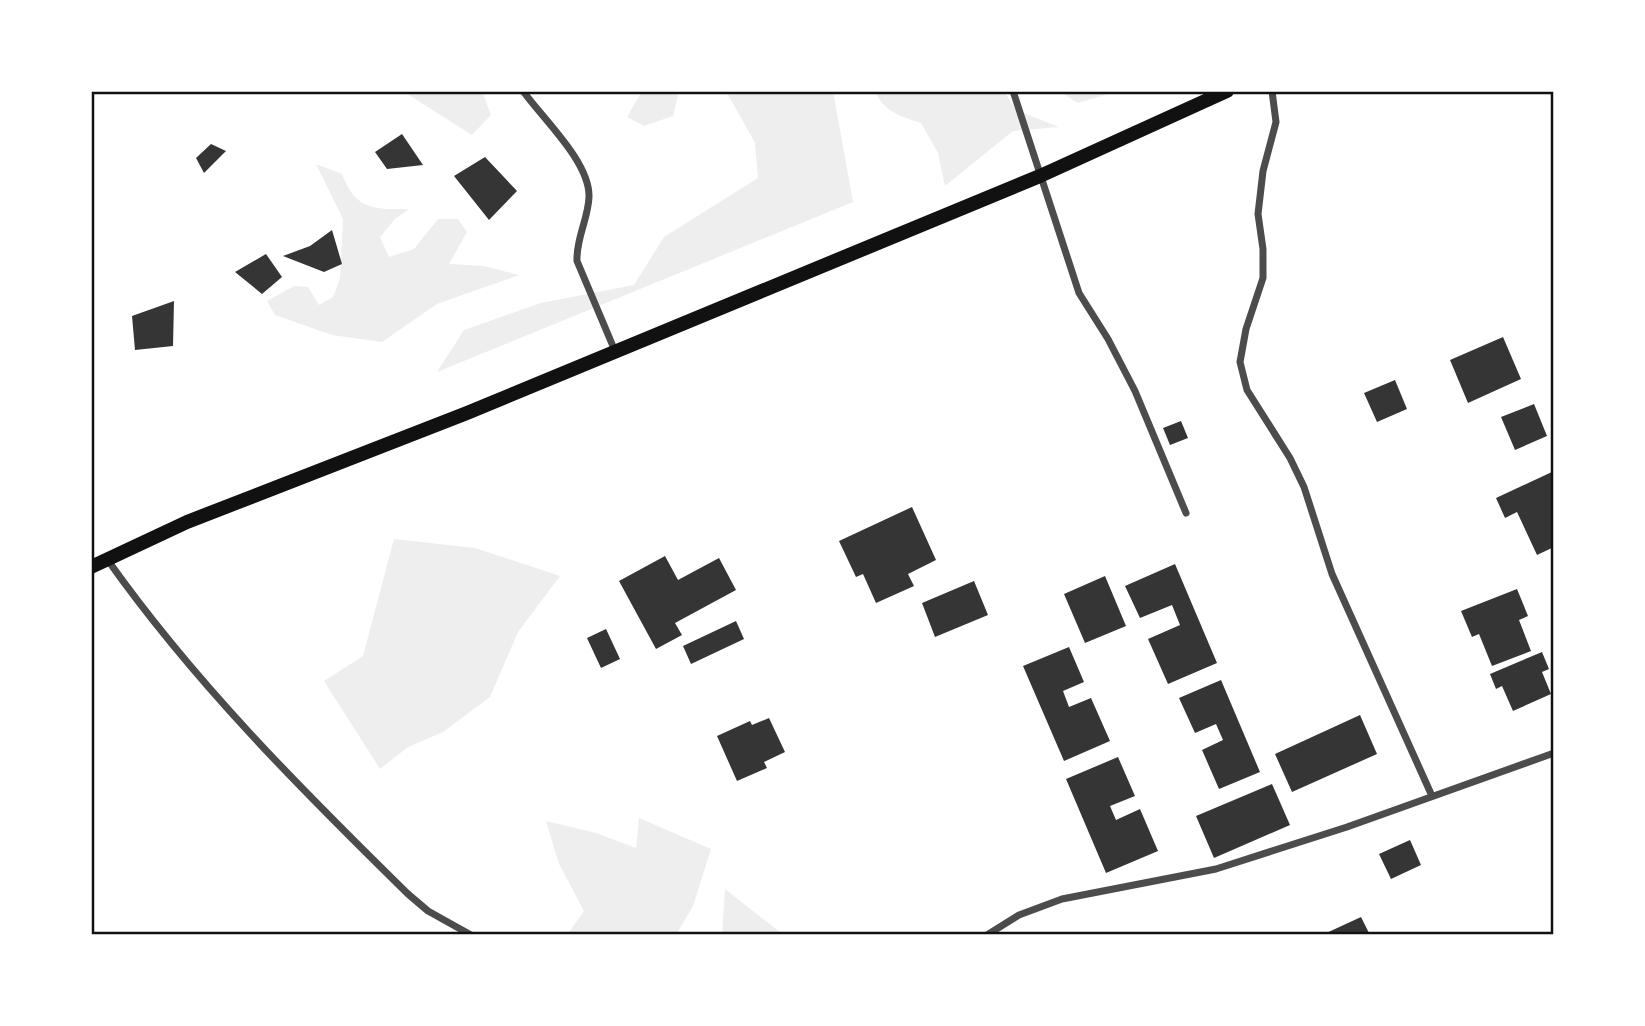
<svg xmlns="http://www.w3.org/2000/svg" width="1645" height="1026" viewBox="0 0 1645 1026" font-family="Arial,sans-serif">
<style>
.green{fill:#eee}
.building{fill:#353535}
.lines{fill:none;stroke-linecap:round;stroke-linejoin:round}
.minor{stroke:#4c4c4c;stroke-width:7}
.secondary{stroke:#111;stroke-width:14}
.neatline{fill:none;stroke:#111;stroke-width:2.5}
</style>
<rect width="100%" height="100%" fill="#fff"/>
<path class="green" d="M408 91H482L491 115 472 135 409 95Z
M642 91H679L673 116 644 126 627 117Z
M726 91H833L853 202 437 372 464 330 541 303 634 285 664 237 758 178 755 143Z
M875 91H1004L1016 110 1059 127 1013 131 945 186 938 153 921 123C900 116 884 112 875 91Z
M1059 91H1118L1078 103Z
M316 164 342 174C356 211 374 209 409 209L395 219 380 237 389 257 414 249 438 219H458L467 232 449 264 484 266 519 275 437 304 382 342 332 335 275 315 267 301 294 286 308 287 319 305 333 297 340 278 343 219Z
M394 539 475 548 560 576 518 632 490 697 443 732 408 747 380 769 324 681 363 656Z
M639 818 711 849 693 906 676 935H567L584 911 559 864 546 821 596 833 636 848Z
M725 889 781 933 782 935H722Z"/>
<path class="building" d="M402 134 423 165 387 169 375 152Z
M211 144 226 151 204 173 196 158Z
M485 157 517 191 489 220 454 176Z
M332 230 342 264 324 272 283 256 310 246Z
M266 254 282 277 262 294 235 272Z
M174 301 173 346 135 350 132 316Z
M1503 337 1521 379 1468 403 1450 360Z
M1395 380 1407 409 1377 422 1364 393Z
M1534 404 1547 436 1515 450 1501 417Z
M1181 421 1188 438 1170 445 1163 428Z
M1554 471V547L1537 555 1517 512 1505 518 1496 498Z
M912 507 936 560 908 574 914 586 876 603 863 574 856 577 839 541Z
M665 556 678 580 719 558 736 590 675 623 682 635 656 649 619 581Z
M1175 564 1217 663 1168 684 1148 639 1180 625 1172 605 1140 618 1125 586Z
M1105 576 1126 626 1085 643 1064 594Z
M974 581 988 615 935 637 922 603Z
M1517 589 1528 616 1519 620 1531 651 1492 666 1479 634 1472 637 1461 611Z
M736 621 744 639 691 664 683 646Z
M606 629 620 659 601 668 587 638Z
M1069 647 1084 682 1063 691 1069 707 1091 698 1110 741 1064 761 1023 666Z
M1542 652 1549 669 1542 672 1551 694 1513 711 1502 686 1496 689 1490 674Z
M1221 680 1260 772 1219 789 1202 750 1223 740 1216 724 1195 733 1179 698Z
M1360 715 1377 754 1292 792 1275 754Z
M769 718 785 752 764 762 767 768 737 781 717 736 750 721 752 725Z
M1118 757 1135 796 1110 806 1116 820 1140 809 1158 851 1106 873 1066 779Z
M1272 784 1290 825 1214 858 1196 816Z
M1410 840 1421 865 1391 879 1379 854Z
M1361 917 1370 935H1322Z"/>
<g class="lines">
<path class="minor" d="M523 91C543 119 590 162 589 197 588 220 576 238 577 261L615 351
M1013 91 1079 293 1108 339 1135 391 1186 513
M1272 91 1276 122 1263 171 1258 214 1263 249V278L1246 329 1240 362 1247 390 1290 458 1304 487 1332 574 1432 796
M107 559C194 682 301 789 408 894L428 911 471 935
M987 935 1019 915 1062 899 1216 869 1347 827 1554 753"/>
<path class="secondary" d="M91 567 187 522 467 413 1040 176 1227 91"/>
</g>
<rect width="1645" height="1026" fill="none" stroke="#ffffff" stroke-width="186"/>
<rect x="93" y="93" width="1459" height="840" class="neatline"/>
</svg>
